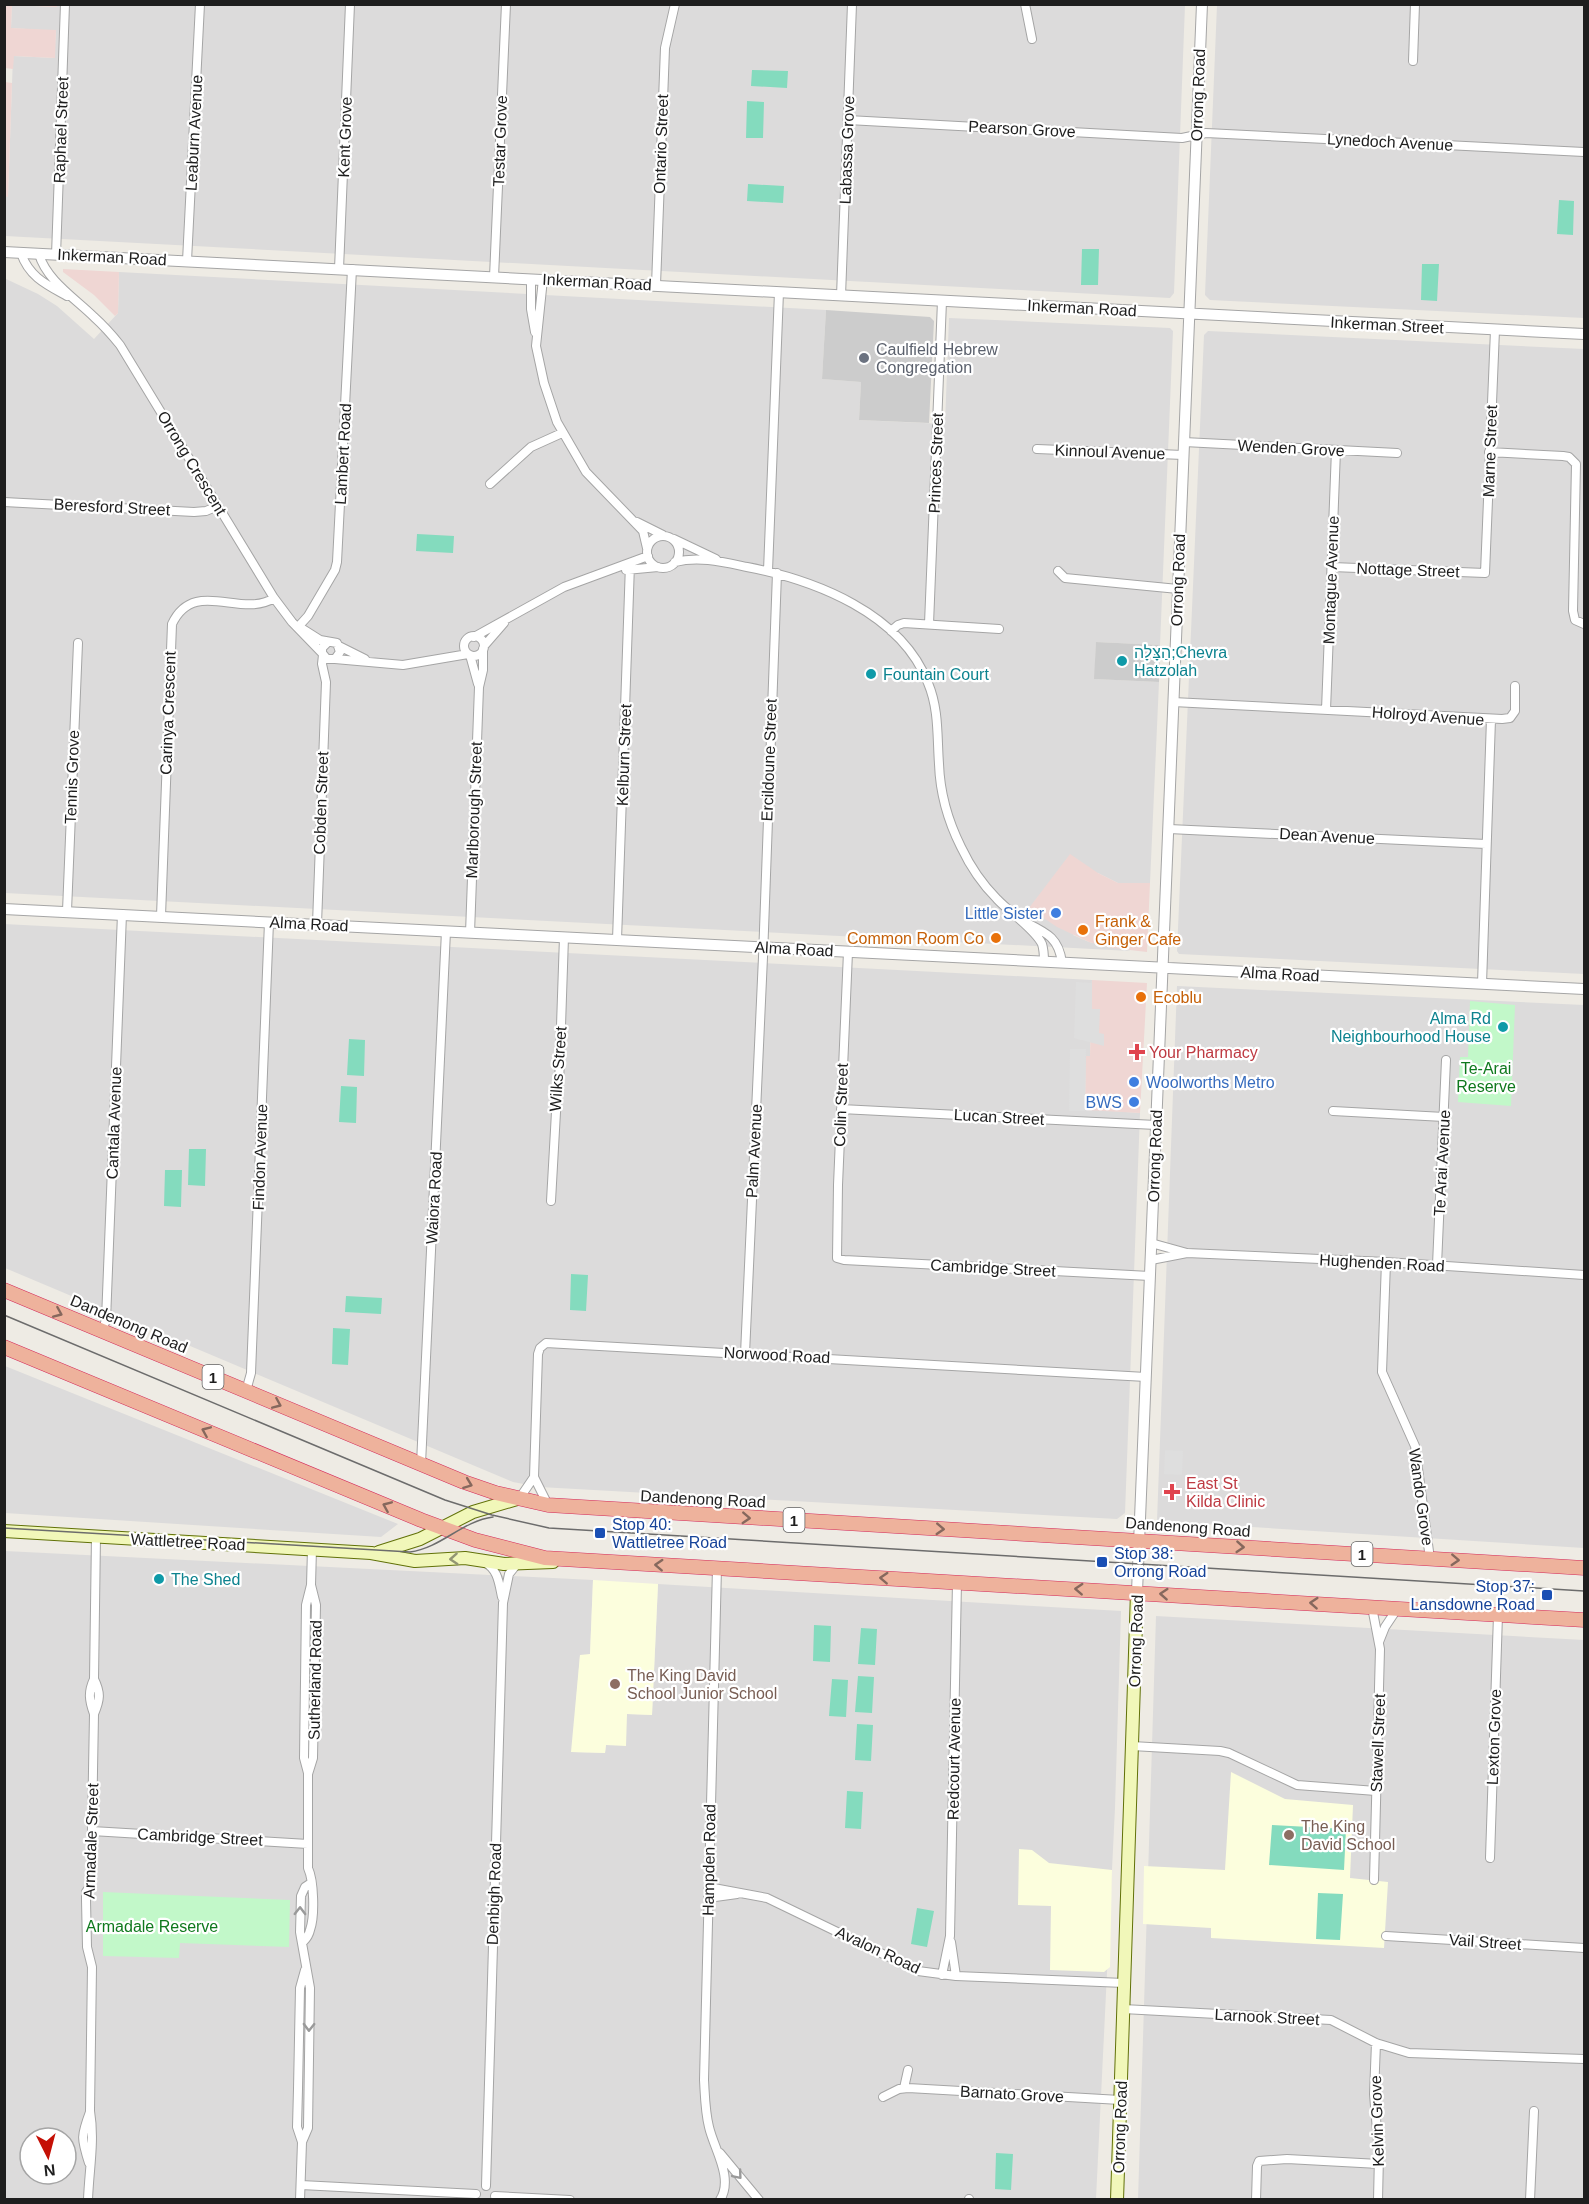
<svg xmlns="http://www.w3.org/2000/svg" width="1589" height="2204" viewBox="0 0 1589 2204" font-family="Helvetica,Heebo,sans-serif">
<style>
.residential{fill:#dcdbdb;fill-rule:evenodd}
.commercial{fill:#efd6d3}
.education{fill:#fcfedd}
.religious{fill:#ccc}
.park{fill:#c2f8c9}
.pitch{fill:#84dbbe}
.parking{fill:#dedede}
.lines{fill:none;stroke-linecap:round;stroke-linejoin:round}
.minor-casing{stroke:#a5a5a5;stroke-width:10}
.tertiary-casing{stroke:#a5a5a5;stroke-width:12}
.secondary-casing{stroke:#617108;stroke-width:14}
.trunk-casing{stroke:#d4295b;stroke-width:15}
.minor{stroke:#fff;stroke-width:8}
.tertiary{stroke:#fff;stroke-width:10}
.secondary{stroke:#f1f7b9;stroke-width:12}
.trunk{stroke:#eeb29c;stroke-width:14}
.tram{stroke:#6c6c6c;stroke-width:1.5}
.oneway{stroke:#86685d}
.oneway2{stroke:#929573}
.oneway3{stroke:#9a9a9a}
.worship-dot{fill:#6b7280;stroke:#fff;stroke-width:2}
.culture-dot{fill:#0f9aa8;stroke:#fff;stroke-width:2}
.shop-dot{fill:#3f7fe0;stroke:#fff;stroke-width:2}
.food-dot{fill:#e8710a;stroke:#fff;stroke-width:2}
.health-dot{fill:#e0444e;stroke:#fff;stroke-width:2}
.transit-dot{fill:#1a4fb4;stroke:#fff;stroke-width:2}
.education-dot{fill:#8d6e63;stroke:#fff;stroke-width:2}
.labels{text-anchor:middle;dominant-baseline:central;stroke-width:4.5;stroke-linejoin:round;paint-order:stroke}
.shield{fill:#fff;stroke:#626262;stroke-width:1.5}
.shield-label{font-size:15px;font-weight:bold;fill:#1e1e1e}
.street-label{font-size:16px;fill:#1e1e1e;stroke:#fff}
.worship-label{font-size:16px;fill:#5b616d;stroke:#fff;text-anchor:start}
.culture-label{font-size:16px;fill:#0d838f;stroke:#fff;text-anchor:start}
.shop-label{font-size:16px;fill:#366cbe;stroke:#fff;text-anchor:end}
.food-label{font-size:16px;fill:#c56008;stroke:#fff;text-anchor:start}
.health-label{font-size:16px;fill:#be3a42;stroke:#fff;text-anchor:start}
.park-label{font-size:16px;fill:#0f791d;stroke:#fff}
.transit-label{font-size:16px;fill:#164399;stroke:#fff;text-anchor:start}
.education-label{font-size:16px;fill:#785e54;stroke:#fff;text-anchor:start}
</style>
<rect width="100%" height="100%" fill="#eeebe4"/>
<path class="residential" d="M57 4 1185 5 1174 293 1170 298 5 236 4 196H8L13 56 54 58 56 31 11 28 12 5 57 7Z
M1217 5H1584V318L1210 300 1205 295Z
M119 272 826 310 822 379 861 382 859 420 945 424 949 318 1170 328 1173 331 1160 645 1096 642 1095 679 1159 682 1150 883H1118L1098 873 1073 935 1089 942 1131 951 5 893 4 278 38 294 57 306 94 339 118 313Z
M1208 331 1584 349V974L1179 954 1177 951 1204 335Z
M4 924 1092 980 1090 1056H1086L1085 1109 1140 1113 1125 1513 1117 1519 540 1487 513 1482 5 1268Z
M1177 986 1584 1005V1548L1157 1521Z
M5 1366 398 1524 381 1537 5 1513Z
M5 1551 593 1580 590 1655H580L572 1752 605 1753 606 1745 627 1714 652 1715 658 1584 1121 1611 1115 1808 1096 2199 5 2200ZM30 2138H66V2174H30Z
M1156 1616 1584 1640V2199L1138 2200Z"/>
<path class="commercial" d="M5 4 57 5V7L12 5 11 28 56 30 55 58 14 56 13 69 5 68Z
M5 82 12 83 8 197 4 196Z
M63 269 119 272 118 313 115 316 94 295 63 272Z
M1070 854 1098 873 1118 883H1150L1147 952 1113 948 1089 942 1057 927 1029 908Z
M1092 980 1147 983 1140 1113 1085 1110 1086 1056H1090Z"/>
<path class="education" d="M593 1580 658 1584 652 1715 627 1714 626 1746 606 1745 605 1753 571 1752 580 1655 590 1654Z
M1231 1772 1285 1799 1353 1805 1350 1878 1388 1882 1384 1948 1211 1938V1928L1143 1924 1144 1866 1225 1870Z
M1019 1849 1032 1850 1049 1863 1112 1870 1110 1967 1104 1972 1050 1970 1051 1906 1018 1905Z"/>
<path class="religious" d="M826 310 930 317 934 321 929 423 859 420 861 382 822 379Z
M1096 642 1160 645 1159 682 1094 679Z"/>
<path class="park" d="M1470 1001 1515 1005 1511 1106 1458 1102 1460 1057H1468Z
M103 1892 290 1900 289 1947 180 1943 179 1958 103 1956Z"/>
<path class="pitch" d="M752 70 788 71 787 88 751 86Z
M747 101 764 102 763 138H746Z
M748 184 784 186 783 203 747 201Z
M1559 200 1574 201 1573 235 1557 234Z
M1082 249H1099L1098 285H1081Z
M1422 264H1439L1437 301 1421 300Z
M417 534 454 536 453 553 416 551Z
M349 1039 365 1040 364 1076 347 1075Z
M341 1086 357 1087 356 1123 339 1122Z
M189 1149H206L205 1186 188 1185Z
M165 1170H182L181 1207 164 1206Z
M571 1274 588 1275 586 1311 570 1310Z
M346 1296 382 1298 381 1314 345 1312Z
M333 1328 350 1329 348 1365 332 1364Z
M814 1625 831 1626 830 1662 813 1661Z
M861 1628 877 1629 875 1665 858 1664Z
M858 1676 874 1677 872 1713 855 1712Z
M832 1679 848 1680 846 1717 829 1716Z
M857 1724 873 1725 871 1761 855 1760Z
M847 1791 863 1792 861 1829 845 1828Z
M1272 1825 1346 1829 1344 1870 1269 1865Z
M1318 1893 1343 1894 1340 1940 1316 1939Z
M917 1908 934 1911 927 1947 911 1944Z
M996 2153 1013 2154 1011 2190 995 2189Z"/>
<path class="parking" d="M1076 982 1092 983V1009H1100L1099 1033 1104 1034V1046L1074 1038Z
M1070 1049H1086L1085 1111H1069Z
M1165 1450 1183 1451 1182 1475 1164 1474Z"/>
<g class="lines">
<g class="minor-casing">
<path id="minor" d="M1025 4 1032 39
M1413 61 1415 4
M848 120 1182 138 1206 133 1584 152
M21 253C29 277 47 285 67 296
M39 254C46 280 76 299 94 317 104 326 112 335 120 345L274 598 292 622 322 653
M56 255 65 4
M187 261 200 4
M339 269 350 4
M494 277 506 4
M531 279V309L535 332
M543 279 536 346 544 383 557 422 586 472 643 531 647 548
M656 285 665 48 675 4
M841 296 852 4
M1184 442 1397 453
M1037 449 1183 455
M1489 452 1563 456 1569 457 1576 464 1573 611 1575 620 1584 624
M490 484 531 447 562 433
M4 502 194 512 206 511 218 506
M637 522 663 535
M647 552a16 16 0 1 1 32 0a16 16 0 1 1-32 0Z
M674 539 716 559
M675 562C699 556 723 562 747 567 815 580 901 613 928 683 939 709 937 736 939 764 940 793 948 821 961 847 970 866 982 884 997 899 1009 912 1035 929 1042 944 1044 950 1044 956 1044 962
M1332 567 1485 573 1495 330
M626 570 658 567
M768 571 779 292
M1058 571 1065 578 1178 589
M929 624 942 301
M298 627 308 616 335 570 337 562 352 269
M301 628 320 640 337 643 340 652 335 659H327L322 653V648L328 642
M891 631 898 625 904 623 999 629
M464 646a10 10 0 1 1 20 0a10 10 0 1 1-20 0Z
M474 637 564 587 648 556
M339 646 365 659
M484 646 504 623
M470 655 478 684
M335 659 403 665 468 654
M1173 702 1502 719 1510 718 1515 711V686
M1326 710 1336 450
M1169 829 1486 844
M67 911 78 643
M161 916 172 624C194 577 241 619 274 598
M1025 922C1047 933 1059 938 1062 963
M317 924 326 682 322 664 323 655
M470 933 479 687 483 670V649
M617 940 630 564
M848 952 838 1185 837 1258 844 1260 1150 1276
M1482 984 1491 719
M841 1109 1156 1125
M1333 1111 1444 1117
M551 1201 556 1112 559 1085 564 937
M1151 1243 1187 1253
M1151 1260 1187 1253 1386 1262 1584 1275
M1386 1262 1382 1372 1415 1446 1430 1559
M1437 1265 1446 1060
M102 1331 106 1320 122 914
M745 1354 763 957 777 573
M246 1391 251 1373 269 922
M421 1464 446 931
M519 1499 534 1477
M548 1505 534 1477 538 1354 540 1348 546 1343 1146 1377
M484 1562C498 1569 499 1583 502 1597
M717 1568 704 2080C705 2096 705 2111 709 2127 714 2149 734 2178 720 2200
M1372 1607 1380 1649 1374 1880
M1379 1642 1385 1627 1397 1609
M94 1714C100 1700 101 1693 94 1679
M1132 1746 1220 1751 1229 1753 1297 1785 1376 1791
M308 1773 304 1758 306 1605 311 1585 312 1549
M92 1831 308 1844
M1490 1858 1498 1615
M708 1887 767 1898 918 1971 956 1976 1124 1983
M708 1898 737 1894
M1386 1936 1584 1948
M303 1942C306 1939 309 1935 310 1930 315 1916 314 1881 308 1868V1774L313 1758 316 1605 311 1585
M951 1942 956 1976
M942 1975 950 1936 957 1582
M1123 2009 1331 2020 1376 2043 1409 2053 1584 2059
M1376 2043 1374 2094 1379 2155 1378 2200
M904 2088 908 2070
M883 2097 899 2089 908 2088 1120 2100
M302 2142 308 2128 310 1988 300 1932 301 1896 305 1887 311 1883
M720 2153 759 2200
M89 2163C81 2138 81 2136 90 2112
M301 2185 476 2194
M486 2186 503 1603 509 1574 517 1564
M495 2196 570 2200
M88 2200C89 2170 95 2141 90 2111L92 1967 87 1947 86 1900V1892L91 1885 94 1714C89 1700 88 1692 94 1679L96 1536
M300 2200 302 2142 297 2127 298 2089 300 1988 305 1970
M969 2200V2199
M1256 2200 1257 2166 1259 2161 1287 2159 1379 2164
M1530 2200 1534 2111"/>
</g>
<g class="tertiary-casing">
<path id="tertiary" d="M4 252 1584 334
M4 909 1584 989
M1137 1592 1202 4"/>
</g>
<g class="secondary-casing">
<path id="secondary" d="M4 1531 371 1553 415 1561 465 1558 504 1564 553 1562
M379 1552 420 1539 473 1512 517 1499
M1117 2200 1137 1592"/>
</g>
<g class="trunk-casing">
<path id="trunk" d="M4 1290 464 1482 496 1493 548 1505 1584 1568
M4 1347 421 1520 475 1540 545 1558 1584 1620"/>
</g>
<use href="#minor" class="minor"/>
<use href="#tertiary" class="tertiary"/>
<use href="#secondary" class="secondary"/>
<use href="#trunk" class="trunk"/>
<path class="tram" d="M4 1315 445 1500 492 1515 549 1528 1584 1591
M4 1528 410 1552C441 1548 462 1521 493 1517"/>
</g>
<defs><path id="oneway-chevron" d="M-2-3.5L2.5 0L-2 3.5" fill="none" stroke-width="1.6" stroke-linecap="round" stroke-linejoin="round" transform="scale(1.5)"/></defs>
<g class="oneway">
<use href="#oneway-chevron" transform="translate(58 1313) rotate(23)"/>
<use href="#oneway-chevron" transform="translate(277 1404) rotate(23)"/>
<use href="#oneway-chevron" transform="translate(206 1431) rotate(-157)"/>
<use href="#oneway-chevron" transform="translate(468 1484) rotate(21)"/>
<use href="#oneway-chevron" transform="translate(387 1506) rotate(-157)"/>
<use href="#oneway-chevron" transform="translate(746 1518) rotate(3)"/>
<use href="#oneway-chevron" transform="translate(940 1529) rotate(3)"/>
<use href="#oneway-chevron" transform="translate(1240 1547) rotate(4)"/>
<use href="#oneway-chevron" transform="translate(1455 1560) rotate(3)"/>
<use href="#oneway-chevron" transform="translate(659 1565) rotate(-177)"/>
<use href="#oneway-chevron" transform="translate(884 1578) rotate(-177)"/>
<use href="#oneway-chevron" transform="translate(1079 1589) rotate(-177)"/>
<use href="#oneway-chevron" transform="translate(1164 1594) rotate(-176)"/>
<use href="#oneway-chevron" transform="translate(1314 1603) rotate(-176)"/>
</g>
<use class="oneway2" href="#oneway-chevron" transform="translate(454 1559) rotate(176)"/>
<g class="oneway3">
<use href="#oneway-chevron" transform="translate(300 1911) rotate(-89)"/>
<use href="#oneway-chevron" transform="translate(309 2027) rotate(91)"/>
<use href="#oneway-chevron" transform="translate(738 2175) rotate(50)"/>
</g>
<circle class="worship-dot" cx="864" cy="358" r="6"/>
<g class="culture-dot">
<circle cx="1122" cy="661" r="6"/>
<circle cx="871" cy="674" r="6"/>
<circle cx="1503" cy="1027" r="6"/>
<circle cx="159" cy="1579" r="6"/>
</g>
<g class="shop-dot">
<circle cx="1056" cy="913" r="6"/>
<circle cx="1134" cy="1082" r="6"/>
<circle cx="1134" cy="1102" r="6"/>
</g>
<g class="food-dot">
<circle cx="1083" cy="930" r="6"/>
<circle cx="996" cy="938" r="6"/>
<circle cx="1141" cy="997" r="6"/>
</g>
<g class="health-dot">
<path d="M1134 1043h6v6h6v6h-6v6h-6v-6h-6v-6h6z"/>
<path d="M1169 1483h6v6h6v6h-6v6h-6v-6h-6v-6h6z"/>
</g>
<g class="transit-dot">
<rect x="594" y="1527" width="12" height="12" rx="3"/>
<rect x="1096" y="1556" width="12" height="12" rx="3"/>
<rect x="1541" y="1589" width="12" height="12" rx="3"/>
</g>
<g class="education-dot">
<circle cx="615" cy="1684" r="6"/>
<circle cx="1289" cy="1835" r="6"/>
</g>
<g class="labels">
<g class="shield">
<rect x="202.5" y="1365" width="21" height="24" rx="4.5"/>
<rect x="783.5" y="1508" width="21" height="24" rx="4.5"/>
<rect x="1351.5" y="1542" width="21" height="24" rx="4.5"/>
</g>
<g class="shield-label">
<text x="213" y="1377">1</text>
<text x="794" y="1520">1</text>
<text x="1362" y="1554">1</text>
</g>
<g class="street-label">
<text transform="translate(1198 95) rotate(-88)">Orrong Road</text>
<text transform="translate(1022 129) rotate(3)">Pearson Grove</text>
<text transform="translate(61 130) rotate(-88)">Raphael Street</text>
<text transform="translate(194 133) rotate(-87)">Leaburn Avenue</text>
<text transform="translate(345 137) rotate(-88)">Kent Grove</text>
<text transform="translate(500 141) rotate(-88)">Testar Grove</text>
<text transform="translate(1390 142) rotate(3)">Lynedoch Avenue</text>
<text transform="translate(661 144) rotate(-88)">Ontario Street</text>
<text transform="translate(847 150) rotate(-88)">Labassa Grove</text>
<text transform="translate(112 257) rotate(3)">Inkerman Road</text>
<text transform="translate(597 282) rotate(3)">Inkerman Road</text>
<text transform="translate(1082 308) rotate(3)">Inkerman Road</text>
<text transform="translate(1387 325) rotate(3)">Inkerman Street</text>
<text transform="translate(1291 448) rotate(3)">Wenden Grove</text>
<text transform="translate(1490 451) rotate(-88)">Marne Street</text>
<text transform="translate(1110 452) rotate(2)">Kinnoul Avenue</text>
<text transform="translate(343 454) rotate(-87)">Lambert Road</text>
<text transform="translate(192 463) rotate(59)">Orrong Crescent</text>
<text transform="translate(936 463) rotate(-88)">Princes Street</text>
<text transform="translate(112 507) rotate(3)">Beresford Street</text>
<text transform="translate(1408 570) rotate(2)">Nottage Street</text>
<text transform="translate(1178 580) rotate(-88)">Orrong Road</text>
<text transform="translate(1331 580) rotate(-88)">Montague Avenue</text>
<text transform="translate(168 713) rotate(-88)">Carinya Crescent</text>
<text transform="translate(1428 716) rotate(4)">Holroyd Avenue</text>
<text transform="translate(624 755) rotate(-88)">Kelburn Street</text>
<text transform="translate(769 760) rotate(-88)">Ercildoune Street</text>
<text transform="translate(72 777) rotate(-88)">Tennis Grove</text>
<text transform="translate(321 803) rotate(-88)">Cobden Street</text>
<text transform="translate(474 810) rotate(-88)">Marlborough Street</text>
<text transform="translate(1327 836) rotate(3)">Dean Avenue</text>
<text transform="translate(309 924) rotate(3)">Alma Road</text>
<text transform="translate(794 949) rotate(3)">Alma Road</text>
<text transform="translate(1280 974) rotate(3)">Alma Road</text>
<text transform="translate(558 1069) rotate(-86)">Wilks Street</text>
<text transform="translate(841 1105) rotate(-88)">Colin Street</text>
<text transform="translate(999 1117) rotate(3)">Lucan Street</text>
<text transform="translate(114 1123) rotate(-88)">Cantala Avenue</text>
<text transform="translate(754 1151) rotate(-87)">Palm Avenue</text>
<text transform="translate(1155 1156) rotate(-88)">Orrong Road</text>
<text transform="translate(260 1157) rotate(-88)">Findon Avenue</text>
<text transform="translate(1442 1163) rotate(-87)">Te Arai Avenue</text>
<text transform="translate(434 1198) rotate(-87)">Waiora Road</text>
<text transform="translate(1382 1263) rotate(3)">Hughenden Road</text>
<text transform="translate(993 1268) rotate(3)">Cambridge Street</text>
<text transform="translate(129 1324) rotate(23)">Dandenong Road</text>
<text transform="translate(777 1355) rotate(3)">Norwood Road</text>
<text transform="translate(1421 1497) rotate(82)">Wando Grove</text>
<text transform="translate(703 1499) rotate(3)">Dandenong Road</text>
<text transform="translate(1188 1527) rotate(4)">Dandenong Road</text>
<text transform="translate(188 1542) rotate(3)">Wattletree Road</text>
<text transform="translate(1136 1641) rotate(-88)">Orrong Road</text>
<text transform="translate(315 1680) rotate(-89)">Sutherland Road</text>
<text transform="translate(1494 1737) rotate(-88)">Lexton Grove</text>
<text transform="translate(1378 1743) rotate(-88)">Stawell Street</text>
<text transform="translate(954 1759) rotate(-89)">Redcourt Avenue</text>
<text transform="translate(200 1837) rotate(3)">Cambridge Street</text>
<text transform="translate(91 1841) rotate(-88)">Armadale Street</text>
<text transform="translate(709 1860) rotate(-89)">Hampden Road</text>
<text transform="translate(494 1894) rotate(-88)">Denbigh Road</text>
<text transform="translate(1485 1942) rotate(4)">Vail Street</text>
<text transform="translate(878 1950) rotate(25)">Avalon Road</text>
<text transform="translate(1267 2017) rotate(3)">Larnook Street</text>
<text transform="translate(1012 2094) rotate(3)">Barnato Grove</text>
<text transform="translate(1377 2121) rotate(-92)">Kelvin Grove</text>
<text transform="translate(1120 2127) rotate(-88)">Orrong Road</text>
</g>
<g class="worship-label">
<text x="876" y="349">Caulfield Hebrew<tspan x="876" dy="18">Congregation</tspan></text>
</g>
<g class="culture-label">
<text x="1134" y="652">הַצָּלָה;Chevra<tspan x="1134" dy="18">Hatzolah</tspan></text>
<text x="883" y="674">Fountain Court</text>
<text x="1491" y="1018" text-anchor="end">Alma Rd<tspan x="1491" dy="18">Neighbourhood House</tspan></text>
<text x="171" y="1579">The Shed</text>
</g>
<g class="shop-label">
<text x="1044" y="913">Little Sister</text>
<text x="1146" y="1082" text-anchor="start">Woolworths Metro</text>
<text x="1122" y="1102">BWS</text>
</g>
<g class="food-label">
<text x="1095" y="921">Frank &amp;<tspan x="1095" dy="18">Ginger Cafe</tspan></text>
<text x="984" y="938" text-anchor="end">Common Room Co</text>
<text x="1153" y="997">Ecoblu</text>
</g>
<g class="health-label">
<text x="1149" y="1052">Your Pharmacy</text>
<text x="1186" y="1483">East St<tspan x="1186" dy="18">Kilda Clinic</tspan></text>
</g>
<g class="park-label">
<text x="1486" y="1068">Te-Arai<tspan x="1486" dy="18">Reserve</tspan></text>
<text x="152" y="1926">Armadale Reserve</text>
</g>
<g class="transit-label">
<text x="612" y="1524">Stop 40:<tspan x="612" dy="18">Wattletree Road</tspan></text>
<text x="1114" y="1553">Stop 38:<tspan x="1114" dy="18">Orrong Road</tspan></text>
<text x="1535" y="1586" text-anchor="end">Stop 37:<tspan x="1535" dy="18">Lansdowne Road</tspan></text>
</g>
<g class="education-label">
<text x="627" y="1675">The King David<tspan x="627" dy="18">School Junior School</tspan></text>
<text x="1301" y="1826">The King<tspan x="1301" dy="18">David School</tspan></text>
</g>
</g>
<rect width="1589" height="2204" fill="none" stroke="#1e1e1e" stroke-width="12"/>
<g transform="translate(48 2156) rotate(174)"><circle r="28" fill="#ffffff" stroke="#a5a5a5" stroke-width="1.5"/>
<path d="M0-4.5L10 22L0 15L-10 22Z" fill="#c51006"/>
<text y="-9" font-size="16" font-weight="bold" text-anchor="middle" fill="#1e1e1e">N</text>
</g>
</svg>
